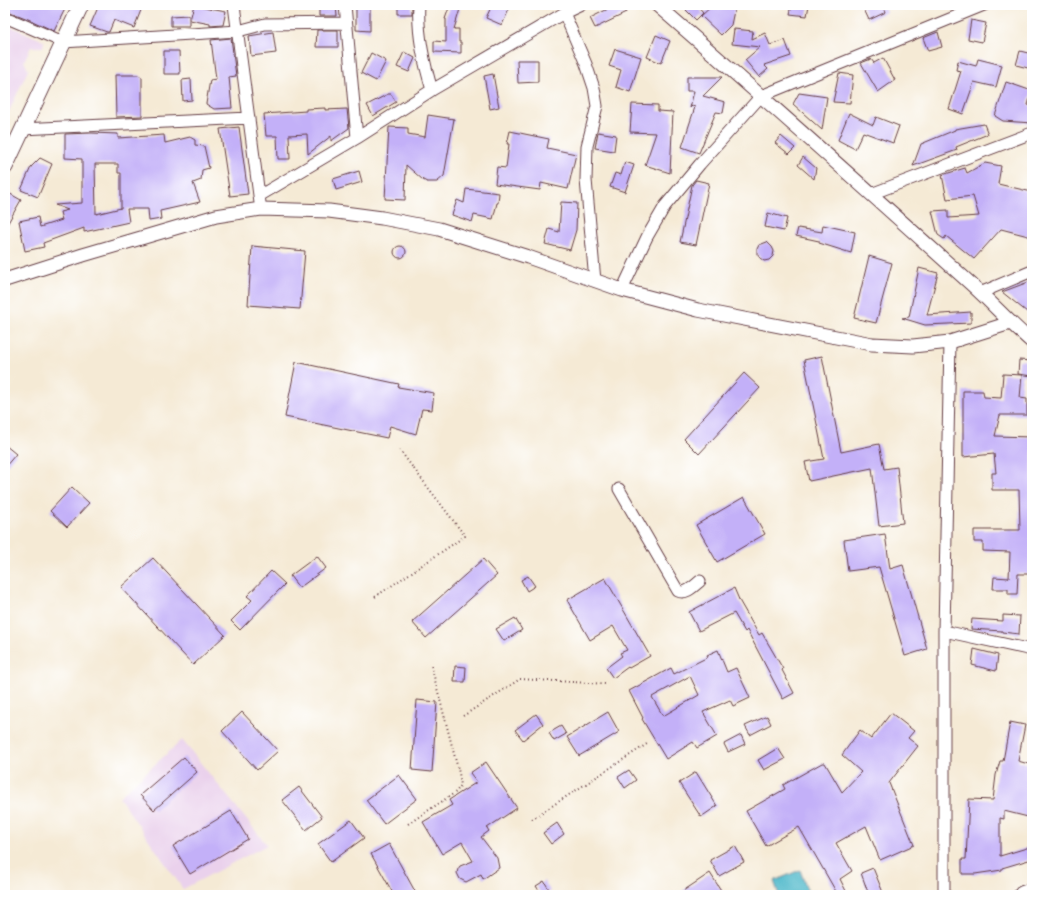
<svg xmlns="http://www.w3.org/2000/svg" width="1037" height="900" viewBox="0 0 1037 900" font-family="'Patrick Hand',sans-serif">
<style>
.built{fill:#ead1ec}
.water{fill:#4cb7c9;stroke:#4b6b7a}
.building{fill:#c3b0f8;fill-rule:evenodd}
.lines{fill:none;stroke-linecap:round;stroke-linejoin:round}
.minor-casing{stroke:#643d44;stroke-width:13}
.tertiary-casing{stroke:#643d44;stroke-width:15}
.secondary-casing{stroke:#643d44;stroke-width:17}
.trunk-casing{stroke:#643d44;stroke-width:20}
.path{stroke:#643d44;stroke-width:2;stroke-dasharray:1 3;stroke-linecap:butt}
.minor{stroke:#fff;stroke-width:11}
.tertiary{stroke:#fff;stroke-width:13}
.secondary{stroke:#fff;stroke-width:15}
.trunk{stroke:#fff;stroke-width:18}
</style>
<rect width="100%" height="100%" fill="#fff"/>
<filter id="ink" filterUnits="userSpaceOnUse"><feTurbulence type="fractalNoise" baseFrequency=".025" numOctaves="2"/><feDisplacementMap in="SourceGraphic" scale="8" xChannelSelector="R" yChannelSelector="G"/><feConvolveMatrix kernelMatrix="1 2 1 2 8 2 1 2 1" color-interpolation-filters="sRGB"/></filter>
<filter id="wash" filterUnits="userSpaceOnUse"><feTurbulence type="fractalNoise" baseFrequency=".012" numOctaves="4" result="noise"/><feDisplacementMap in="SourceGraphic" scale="16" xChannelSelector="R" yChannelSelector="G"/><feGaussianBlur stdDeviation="0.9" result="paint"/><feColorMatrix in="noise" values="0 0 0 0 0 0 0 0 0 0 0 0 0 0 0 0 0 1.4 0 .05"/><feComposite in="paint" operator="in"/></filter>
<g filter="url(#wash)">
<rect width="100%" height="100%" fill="#f5ead5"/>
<path class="built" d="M5 24 44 41 43 47H31L24 61 28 70 5 120Z
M182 740 267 845 183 889 119 797Z"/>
<path class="water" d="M800 870 809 895H779L774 881Z"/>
<g id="blocks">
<path class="building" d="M5 5H67L54 31 28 19 5 10Z
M99 5H143L134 28 114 20 109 32H107L90 26Z
M194 5 226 11 223 25 210 26V24L190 20Z
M319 5H336L337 16H319Z
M356 5H370V31L356 30Z
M398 5H412V14H398Z
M450 5 460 9 454 29H459V42H461V53L434 52V41L446 42V19H445Z
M492 5H511L502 25 486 18Z
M616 5H622L626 13 595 28 590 18Z
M691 5H696L703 13 696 20 686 10Z
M713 5 735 6 731 25 721 35 701 16Z
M792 5H809L807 16 790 14Z
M862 5H883L886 12 869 20Z
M189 15V26H171V16Z
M971 20 986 23 982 42 968 39Z
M734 29 753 31 752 39 765 33 770 45 785 40 791 56 764 65 768 69 759 77 745 60 760 47 732 44Z
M317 30H338V47H316Z
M273 32 276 53 251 56 249 36Z
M938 32 942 47 928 51 923 38Z
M656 35 670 41 661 63 647 57Z
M231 38 236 76 229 77 232 108 214 109 206 104 210 80 216 79 211 40Z
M615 49 641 57 630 92 616 87 621 70 609 66Z
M164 51H179L180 74H164Z
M1020 51 1032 54V69L1016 65Z
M404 52 415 58 409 72 397 67Z
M371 53 386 61 376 81 361 73Z
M883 58 895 80 878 92 861 63 871 59 874 63Z
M978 59 1002 65 996 87 974 82 963 114 949 109 961 71 956 70 958 61 976 66Z
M517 60H538V82L518 83Z
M839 73 853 75 850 103 833 102Z
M493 74 499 107 490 109 484 76Z
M115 75H138L142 77V116L116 117Z
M687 77H722L703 96 725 102 723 113 716 112 699 153 682 147 695 107 692 106 690 108 694 91H687Z
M191 79 192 100 183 101 182 80Z
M1006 82 1032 91 1028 105 1032 106V123L1003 121 995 116Z
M799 93 827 97 822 130 793 104Z
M388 94H391L396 102 373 116 367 105Z
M632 104 658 105V111L673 112 670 173 645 165 656 133 630 132Z
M325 108V110L347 109 349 128 331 141V136L308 154 307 134 289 135 290 159H278L277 136H266L264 114 306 111V109Z
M849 113 873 125 876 117 899 126 893 143 863 132 855 149 838 140Z
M428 115 454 119 444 176 437 182H427L423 180 406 165 405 200 385 199 389 127 408 128V134L425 137Z
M984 124 988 134 956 147 957 150 913 166 921 144 955 130V129Z
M239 127 248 194 230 196 220 129Z
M510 131 549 139 547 148 576 154 568 189 541 183 540 190 495 184 497 167 506 168 509 144H507Z
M598 132 616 135 614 151 595 148Z
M91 133 118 134V138L164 135 165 143 190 137 195 140V145L204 146 209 168 202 170 201 180 193 183 200 202 160 211 161 219 149 221 148 209H127L129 222 84 232V228L43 243 44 247 25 251 19 221 38 217 40 227 62 220 60 212 68 210 55 205 82 203V159L65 158V134ZM95 164H118V173H121V208L96 214Z
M781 136 795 148 789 154 775 143Z
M803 157 816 168 814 179 798 165Z
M40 158 52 164 38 197 21 190 31 167Z
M625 162 634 165 625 192 610 187 615 173 621 175Z
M985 163 1001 166 998 184 1032 192V237L1001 229 974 259 946 236 944 239 938 235 932 211 948 210V218L979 216 973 196 947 199 942 175 965 168 967 173Z
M359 171 362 182 336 190 333 179Z
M696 180 709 183 696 245 680 242 692 185Z
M466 189 499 193 498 203H497L493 219 474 215 472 222 452 215 457 200 464 203Z
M5 191 21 200 5 228Z
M561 202 577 203 576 230 570 250 545 244 549 229 559 232Z
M768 213 787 218 784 231 765 227Z
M823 225 855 232 851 253 819 243V241L796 236 798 228 822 232Z
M767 242 772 247 774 251 773 256 769 260 764 261 760 258 757 254V249L759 245Z
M394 252a6 6 0 1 1 12 0a6 6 0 1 1-12 0Z
M252 246 305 251 300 309 248 305Z
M869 256 892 263 876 323 854 318Z
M919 268 938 273 927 315 971 312V323L925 325 902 318 909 317Z
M1031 281 1032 289V316L1002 292Z
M822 356 841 452 879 444 884 469 897 467 903 523 879 526 872 468 809 481 805 462 824 459 804 360Z
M1019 360 1032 361V376L1018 374Z
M296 362 399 384 398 387 434 393 432 410 422 409 416 434 390 426 387 438 285 417Z
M744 373 760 388 699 454 684 439Z
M1003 374 1022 375 1020 398 1027 399V415H1000L995 436 1032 437V553H1030L1029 574H1018L1017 594H1008V589H993L994 577 1009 578 1010 552 983 551V542H974V530H1020L1019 490H992V473H996L994 454 963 457V391H983L984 397 1001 398Z
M5 445 16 454 5 467Z
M72 487 89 503 67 527 50 511Z
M744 497 765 534 717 562 696 525Z
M885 534 890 569 903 565 927 649 905 656 879 567 848 571 844 540Z
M317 556 326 568 299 588 290 576Z
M153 558 225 635 193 665 121 587Z
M483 559 497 575 426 638 412 622Z
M271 571 285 584 240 630 231 621 252 600 247 596Z
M528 576 535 586 527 591 521 580Z
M605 578 650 656 629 668 628 667 613 678 606 668 622 656 620 653 627 650 613 626 590 640 567 600Z
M734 588 740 602 759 635 762 633 783 669 782 670 794 693 783 699 747 630 745 632 734 613 699 631 689 612Z
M1003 615 1020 616 1019 634 1002 632V631L971 629 972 619 1003 621Z
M515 618 522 630 504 641 496 629Z
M974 649 998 655 996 671 972 665Z
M718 650 727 672 736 668 750 698 733 706 730 700 703 712 717 736 697 748 693 742 666 759 642 719 643 718 629 691 671 668 674 674 708 657 707 655ZM690 676 699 695 663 716 652 697Z
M455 666 466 667 465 682H454Z
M417 700 437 702 432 772 412 770Z
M242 712 278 751 257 770 222 731Z
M608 712 619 732 579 756 567 737Z
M891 713 914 731 908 738 918 746 889 783 914 845 880 860 866 826 836 843 852 871 840 879 848 895H838L799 827 766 846 746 811 785 789 783 785 822 763H825L842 792 861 772 842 755 860 730 871 739Z
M536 714 543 724 523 740 515 730Z
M767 716 771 724 750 735 745 726Z
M1010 722 1025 725 1018 761 1032 765V818L1004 811V819L1000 818V856L1030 847 1032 859 1002 868V870L975 874H962V859H966L969 799 993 800 996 775 1000 761H1003Z
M561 726 566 734 554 741 549 733Z
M741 735 745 744 728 752 724 744Z
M778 748 785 759 764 770 758 760Z
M184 757 197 772 154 810 140 795Z
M486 762 517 808 487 828 489 831 481 837 497 858 499 868 483 879 481 874 466 882 460 879 457 873 458 869 460 866 473 861 462 842 442 854 423 822 452 805 449 800 477 782 470 773Z
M629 770 636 780 625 788 618 777Z
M696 772 717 806 701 817 679 783Z
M399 775 417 799 384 824 366 800Z
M299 787 322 817 306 830 282 800Z
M231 811 248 839 190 874 173 846Z
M351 820 364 838 331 862 318 844Z
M557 823 564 834 551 844 543 833Z
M389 844 417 895H394L371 854Z
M735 846 744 862 719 876 710 860Z
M873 868 884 895H869L861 873Z
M710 873 724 895H677Z
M544 881 550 891 544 895H542L536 886Z"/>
</g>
</g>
<g filter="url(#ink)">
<use href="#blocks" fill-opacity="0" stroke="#643d44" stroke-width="1"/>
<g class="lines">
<g class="minor-casing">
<path id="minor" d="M234 5 260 203
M345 5 357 138
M419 5C417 34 424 63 432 90
M564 13 586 64 594 88 597 106 587 146 586 180 595 281
M5 17 63 42 207 33 238 31 265 24 346 23
M22 129 249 118
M871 194 1032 133
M259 196 357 138 432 90 564 13 581 5
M622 290 647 237 665 206 700 164 761 96 984 5
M980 293 1032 271
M619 489 678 591C686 595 694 586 700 581
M944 631 1032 650
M944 895V631L950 342"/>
</g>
<g class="tertiary-casing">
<path id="tertiary" d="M657 5C763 97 867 190 971 284 992 303 1011 324 1032 342
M5 280 83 255 216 216 261 209 329 211 382 218 439 229 528 257 622 290 698 310 872 344 913 346 950 342 1010 323"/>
</g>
<g class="secondary-casing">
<path id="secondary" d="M5 167 81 5"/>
</g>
<g class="trunk-casing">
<path id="trunk" d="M1023 895 1032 892"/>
</g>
<path class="path" d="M375 597 465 536 398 448
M463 716 520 679 607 684
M532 819 647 744
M408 824 456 792 461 785 459 773 431 665"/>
<use href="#minor" class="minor"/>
<use href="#tertiary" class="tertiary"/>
<use href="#secondary" class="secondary"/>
<use href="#trunk" class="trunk"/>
</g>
</g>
<rect width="1037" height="900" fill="none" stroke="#fff" stroke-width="20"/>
</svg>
